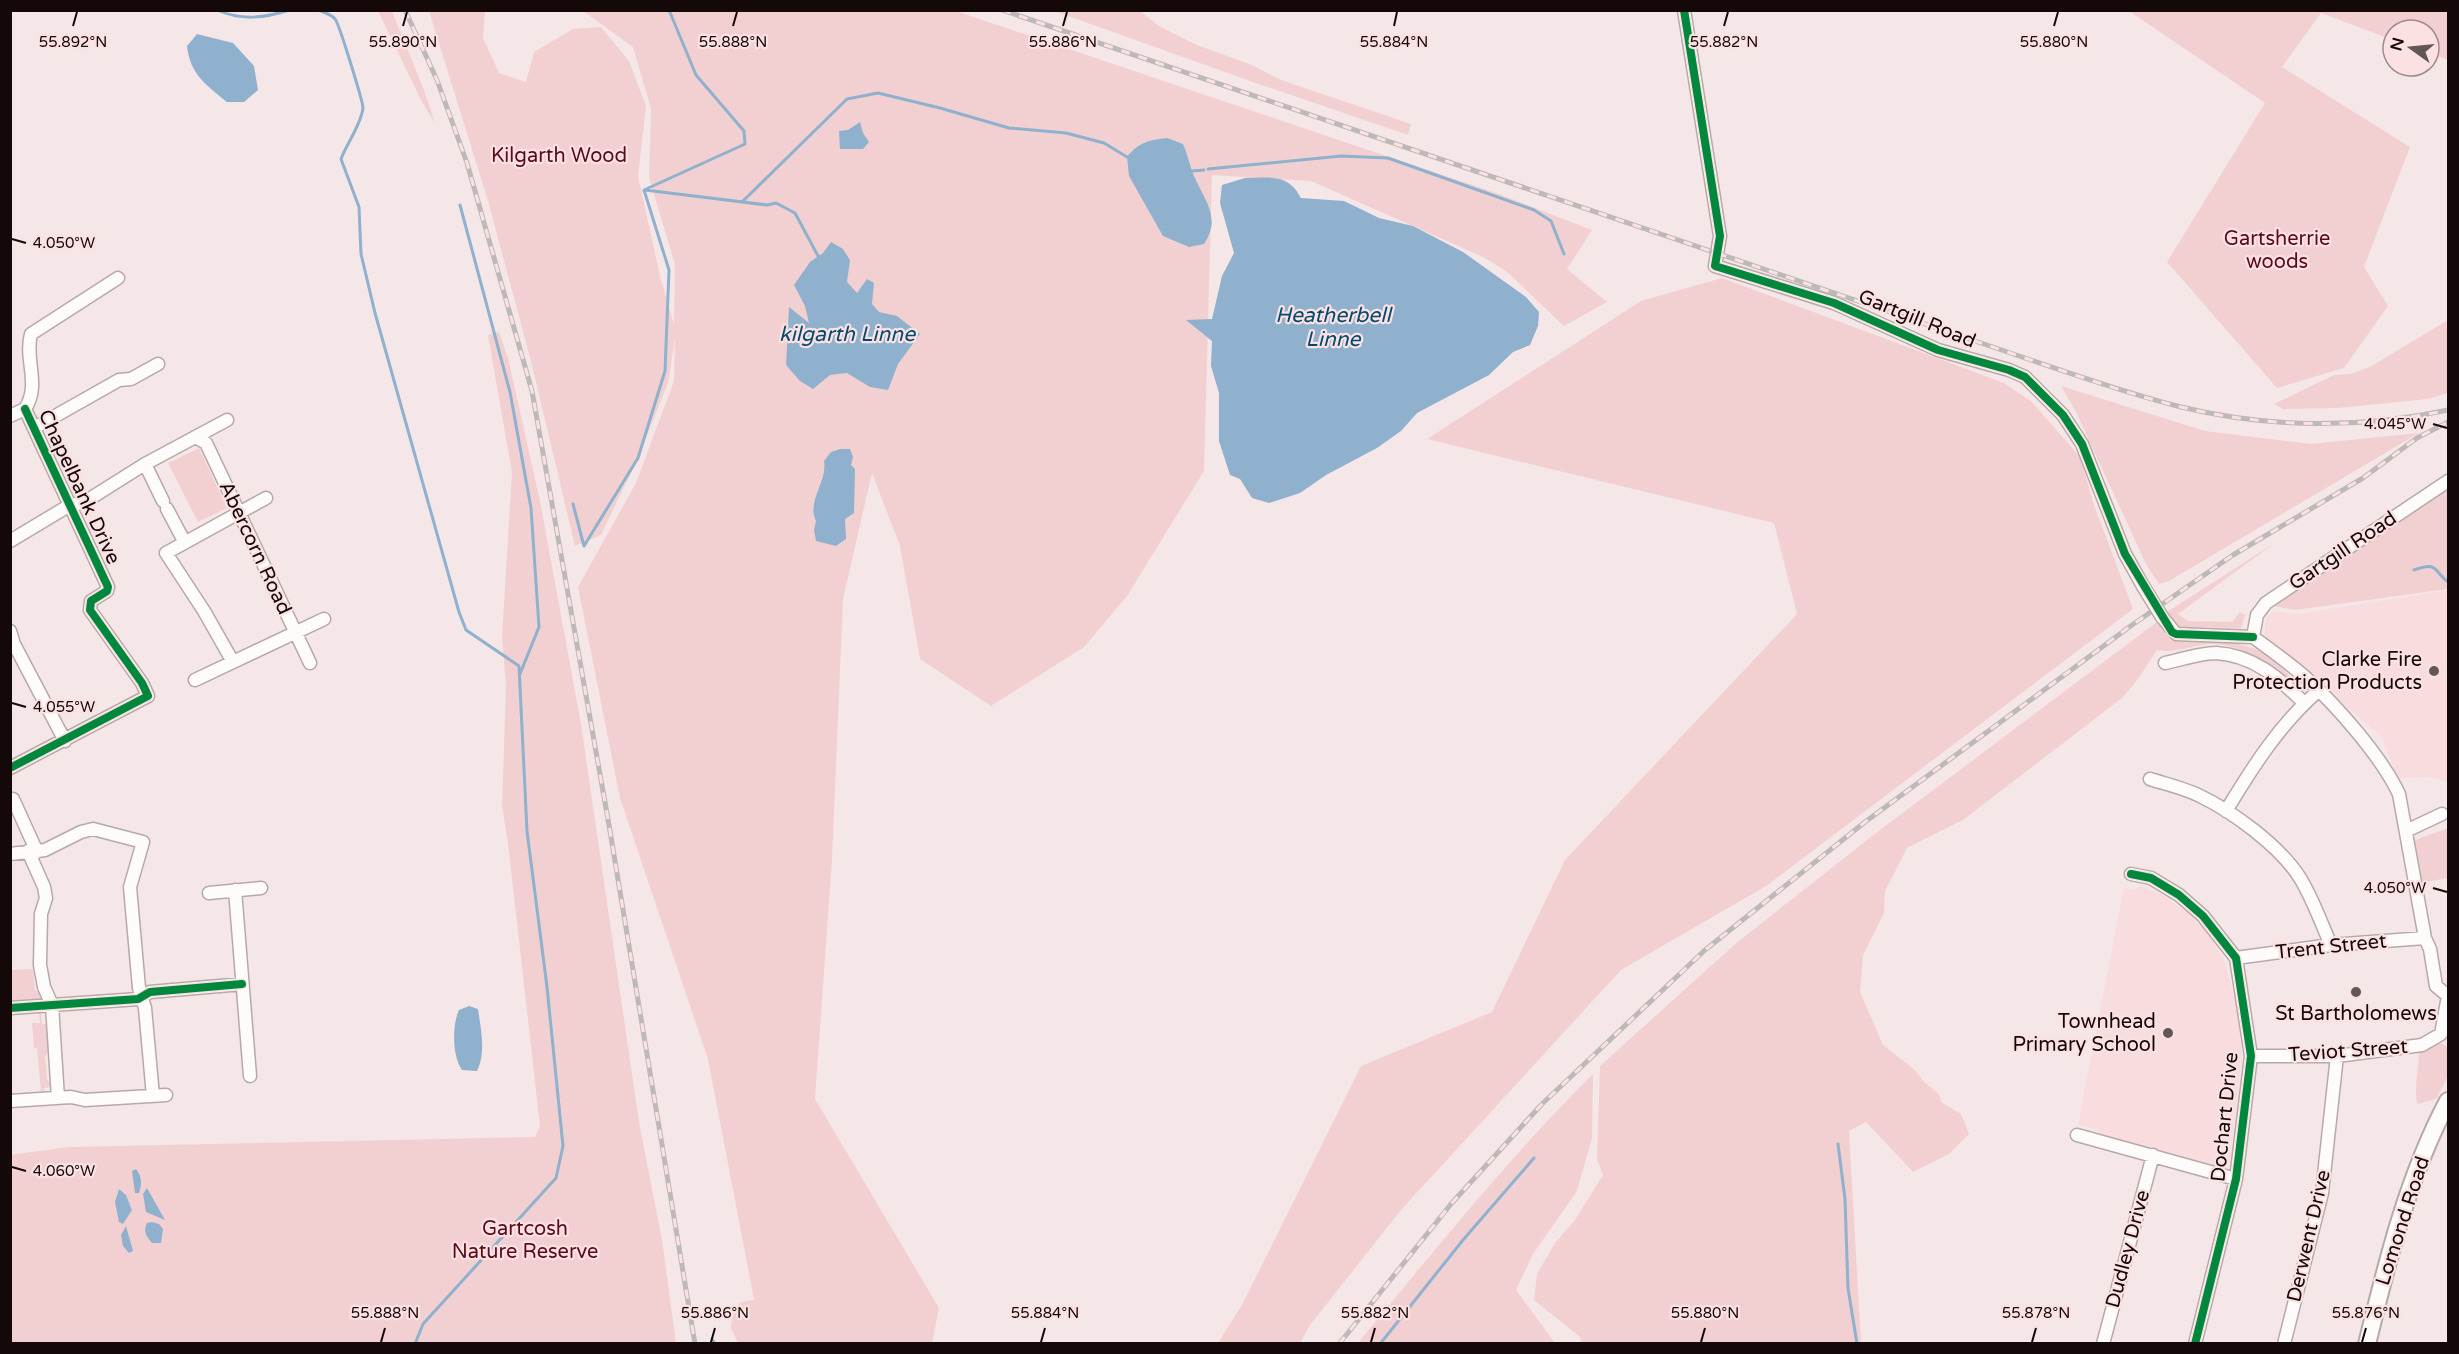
<svg xmlns="http://www.w3.org/2000/svg" width="2459" height="1354" viewBox="0 0 2459 1354" font-family="'Varela Round',sans-serif">
<style>
.built{fill:#f9dcdd}
.green{fill:#f2d0d1}
.water{fill:#8fb1cd}
.lines{fill:none;stroke-linecap:round;stroke-linejoin:round}
.stream{stroke:#8fb1cd;stroke-width:3}
.street-casing{stroke:#b7a9aa;stroke-width:15}
.secondary-casing{stroke:#b7a9aa;stroke-width:20}
.street{stroke:#fefbfb;stroke-width:12}
.secondary{stroke:#fefbfb;stroke-width:16}
.rail-casing{stroke:#bdb9b9;stroke-width:5}
.rail{stroke:#fbe1e1;stroke-width:3;stroke-dasharray:9;stroke-linecap:butt}
.street-bridge-casing{stroke:#b7a9aa;stroke-width:15;stroke-linecap:butt}
.street-bridge{stroke:#fefbfb;stroke-width:12}
.cycleway-casing{stroke:#fbe1e1;stroke-width:11}
.cycleway{stroke:#00873e;stroke-width:8}
.ticks{fill:none;stroke:#150808;stroke-width:2}
.poi-dot{fill:#635656;stroke:#fbe1e1;stroke-width:2}
.labels{text-anchor:middle;dominant-baseline:central;stroke-width:4.5;stroke-linejoin:round;paint-order:stroke}
.park-label{font-size:20px;fill:#5c0a1b;stroke:#fbe1e1}
.street-label{font-size:20px;fill:#150808;stroke:#fbe1e1}
.poi-label{font-size:20px;fill:#150808;stroke:#fbe1e1;text-anchor:end}
.water-label{font-size:21px;font-style:italic;fill:#004970;stroke:#fbe1e1}
.ticks-label{font-size:15px;text-anchor:middle;fill:#150808;stroke:#fbe1e1;stroke-width:4.5;stroke-linejoin:round;paint-order:stroke}
</style>
<rect width="100%" height="100%" fill="#f5e7e7"/>
<path class="built" d="M2448 590V782L2428 777 2397 778 2382 737 2282 651 2265 640V621L2270 613 2277 611 2297 614Z
M2141 886 2162 894 2187 913 2208 933 2225 962 2238 1013 2242 1054 2230 1161 2221 1167 2098 1134 2097 1129 2078 1125 2124 888 2133 890Z"/>
<path class="green" d="M378 11H392L424 90 435 123 422 102Z
M429 11H485L483 38 499 73 526 82 534 52 573 29 601 27 629 61 646 106 638 176 660 276 674 325 675 265 649 177 651 109 633 47 583 11H956L1499 194 1592 230 1567 269 1607 302 1564 326 1506 271 1483 257 1311 181 1212 175 1204 471 1127 596 1084 647 991 706 920 659 900 546 872 473 843 599 832 860 815 1099 939 1308 932 1343H738L731 1328 733 1309 741 1302 754 1300 708 1059 620 798 578 587 636 483 674 381 675 338 668 383 638 458 601 535 575 546 532 365 488 201Z
M1054 11H1140L1159 26 1197 45 1252 65 1281 80 1411 124 1408 135 1253 82Z
M2129 11H2448V60L2429 53V30H2393V40L2321 13 2282 67 2410 147 2364 267 2388 306 2344 368 2277 388 2167 262 2265 103Z
M1722 278 2004 383 2032 402 2080 457 2093 502 2133 609 1766 886 1621 970 1401 1210 1310 1325 1300 1343H1218L1242 1305 1361 1066 1492 1012 1565 860 1797 614 1774 523 1427 439 1641 301Z
M2448 320V393L2427 399 2338 408 2283 409 2274 404 2334 375 2350 374 2370 367Z
M499 332 508 358 540 501 581 724 639 1122 662 1240 676 1343H11L10 1155 69 1147 535 1137 540 1126 508 843 502 806 506 685 502 636 512 473 488 335Z
M2061 386 2205 431 2311 444 2419 433 2169 581 2159 584 2146 564 2076 412Z
M199 448 227 508 198 522 168 463Z
M2448 485V589L2295 610 2274 606Z
M2276 542 2178 614 2188 621 2232 622 2240 612 2245 615 2241 628 2178 627 2167 612Z
M2157 622 2171 641H2229L2265 652 2292 678 2293 684C2269 667 2244 645 2214 644 2194 644 2177 654 2157 650L2135 683 2122 698 1963 820 1907 848 1885 891 1884 913 1863 955 1860 992 1883 1045 1915 1070 1924 1082 1939 1094 1941 1102 1961 1114 1969 1134 1949 1154 1913 1172 1866 1122 1849 1131 1861 1343H1582L1580 1337 1534 1300 1537 1274 1555 1243 1575 1220 1603 1175 1597 1159 1600 1066 1734 945 1872 836Z
M2448 828V878L2420 883 2410 842Z
M33 969 35 991H40L41 1003 11 1007V970Z
M39 1013H41L42 1024H48L49 1050 45 1057 47 1079 52 1087 44 1088V1092H41L37 1048H34L32 1023H40Z
M2439 1042 2448 1047V1076L2436 1099 2417 1104C2414 1086 2419 1068 2419 1049Z
M1593 1074 1592 1138 1577 1191 1533 1254 1516 1290 1555 1343H1358C1434 1251 1508 1158 1593 1074Z"/>
<path class="water" d="M197 34 233 43 254 66 258 90 244 102H227C206 85 190 74 187 46Z
M860 122 863 133 869 142 863 149H840L839 131 848 130Z
M1167 138 1183 144C1187 153 1189 162 1192 171 1202 198 1223 216 1204 244L1189 247 1163 236 1129 176 1127 157C1139 142 1149 140 1167 138Z
M1245 178C1270 178 1288 173 1301 198L1344 201 1379 218 1413 226 1463 252 1526 297 1539 312 1538 326 1530 345 1513 352 1489 375 1417 413 1401 431 1377 448 1326 475 1300 493 1269 503 1252 498 1240 479 1230 475 1219 441V393L1211 366 1212 341 1186 320 1212 319 1222 276 1234 253 1220 203 1222 185Z
M831 242 843 249 850 260 847 282 857 293 867 279 874 283 872 304 879 312 897 316 920 334 898 364 888 390 870 387 847 373 830 375 813 389 800 381 786 365 789 307 809 323 805 306 794 285 810 262 823 253Z
M840 449H850L853 457 851 465 855 469 854 513 845 519 846 539 836 546 816 541 814 530 816 521C806 502 828 481 824 461L831 452Z
M469 1006 478 1009C481 1029 486 1053 477 1071L462 1070C452 1056 452 1025 459 1010Z
M136 1169C142 1176 142 1184 139 1193H135L132 1171Z
M147 1188 165 1220 146 1212 143 1194Z
M119 1189 126 1195 132 1210 123 1224 119 1222 115 1202Z
M152 1222 159 1224 163 1229 161 1243H152C146 1236 143 1231 147 1223Z
M126 1226 133 1251 129 1253 123 1246 121 1235Z"/>
<g class="lines">
<path class="stream" d="M217 10C242 21 265 18 289 10
M318 10C324 12 331 14 335 19 339 23 363 102 363 108 361 125 347 143 341 159L359 207 361 254 375 313 459 612 466 630 519 666 527 831 547 987 563 1146 556 1178 423 1324 415 1344
M1208 169 1341 156 1388 158 1534 210 1551 221 1564 254
M1192 171 1204 170
M645 190 767 205 776 203 795 213 818 256
M742 202 847 99 878 93 940 108 1009 128 1066 133 1104 143 1127 157
M460 205 510 392 531 508 539 627 520 674
M573 504 584 546 638 458 665 371 669 270 644 190 745 144 744 131 696 75 669 10
M2414 570C2439 561 2433 571 2448 582
M1838 1144 1845 1199 1848 1288 1857 1344
M712 1339 715 1344
M1380 1344 1463 1240 1534 1158"/>
<g class="street-casing">
<path id="street" d="M1684 10 1720 236 1715 266 1834 303 1938 350 2009 370 2025 377 2063 415 2082 444 2125 554 2143 586
M25 409C41 384 24 360 31 334L118 278
M10 416 25 409
M34 428 119 380 131 379 158 364
M195 437 206 443 310 663
M145 464 163 501
M167 509 184 541
M10 541 70 505 83 503 145 464 227 420
M2162 617 2176 634 2253 637
M10 631 14 644 65 741
M2253 637C2271 650 2289 663 2305 677 2337 706 2381 756 2399 794L2425 938 2430 949 2436 986 2448 996
M2253 637 2257 615 2266 603 2448 481
M233 662 204 611 166 553 266 498
M2165 663C2180 660 2200 653 2216 653 2253 655 2279 678 2304 703
M195 680 324 619
M10 768 148 696 142 683 90 610 91 601 107 591 108 587 25 409
M2150 779C2166 784 2183 788 2198 795 2232 811 2280 846 2300 878 2313 899 2321 923 2331 945
M13 799 37 852
M2226 811C2252 768 2279 725 2318 691
M2406 831 2442 814
M28 851 44 887 46 898 41 914 40 965 44 987 52 1005 58 1098
M10 854 45 850 81 832 93 829 143 842 130 887 139 988 145 1008 153 1096
M2131 874 2151 878 2179 895 2203 916 2236 958 2251 1056 2236 1179 2195 1344
M235 890 250 1076
M209 893 261 888
M2236 958 2331 945 2425 938
M10 1008 138 999 150 992 242 984
M2251 1056H2337L2422 1045 2441 1034 2448 996
M10 1101 71 1097 85 1100 166 1095
M2077 1135 2236 1179
M2103 1344 2153 1155
M2284 1344 2322 1193 2337 1056"/>
</g>
<g class="secondary-casing">
<path id="secondary" d="M2367 1344C2387 1262 2408 1176 2448 1101"/>
</g>
<use href="#street" class="street"/>
<use href="#secondary" class="secondary"/>
<g class="rail-casing">
<path id="rail" d="M405 10 437 80 467 163 532 391 609 825 695 1344
M1002 10 2028 359C2078 376 2129 394 2181 407 2268 428 2360 429 2448 410
M1339 1344 1451 1204 1542 1104 1705 950 1865 822 2132 625 2233 555 2363 478 2417 438 2448 422"/>
</g>
<use href="#rail" class="rail"/>
<g class="street-bridge-casing">
<path id="street-bridge" d="M2143 586 2162 617"/>
</g>
<use href="#street-bridge" class="street-bridge"/>
<g class="cycleway-casing">
<path id="cycleway" d="M1684 10 1720 236 1715 266 1834 303 1938 350 2009 370 2025 377 2063 415 2082 444 2125 554 2172 632 2176 634 2253 637
M10 768 148 696 142 683 90 610 91 601 107 591 108 587 25 409
M2131 874 2151 878 2179 895 2203 916 2236 958 2251 1056 2236 1179 2195 1344
M10 1008 138 999 150 992 242 984"/>
</g>
<use href="#cycleway" class="cycleway"/>
</g>
<path class="ticks" d="M73 26 77 12M403 26 407 12M733 26 737 12M1063 26 1067 12M1394 26 1397 12M1724 26 1728 12M2054 26 2058 12M12 239 26 243M2433 424 2447 428M12 703 26 707M2433 888 2447 892M12 1167 26 1171M381 1342 385 1328M711 1342 715 1328M1041 1342 1045 1328M1371 1342 1375 1328M1701 1342 1705 1328M2032 1342 2036 1328M2362 1342 2366 1328"/>
<g class="poi-dot">
<circle cx="2434" cy="671" r="6"/>
<circle cx="2356" cy="992" r="6"/>
<circle cx="2168" cy="1033" r="6"/>
</g>
<g class="labels">
<g class="park-label">
<text x="559" y="156">Kilgarth Wood</text>
<text x="2277" y="239">Gartsherrie<tspan x="2277" dy="23">woods</tspan></text>
<text x="525" y="1229">Gartcosh<tspan x="525" dy="23">Nature Reserve</tspan></text>
</g>
<g class="street-label">
<text transform="translate(1917 319) rotate(22)">Gartgill Road</text>
<text transform="translate(79 487) rotate(65)">Chapelbank Drive</text>
<text transform="translate(255 548) rotate(65)">Abercorn Road</text>
<text transform="translate(2343 551) rotate(-34)">Gartgill Road</text>
<text transform="translate(2331 947) rotate(-6)">Trent Street</text>
<text transform="translate(2348 1051) rotate(-4)">Teviot Street</text>
<text transform="translate(2225 1117) rotate(-84)">Dochart Drive</text>
<text transform="translate(2403 1221) rotate(-72)">Lomond Road</text>
<text transform="translate(2309 1236) rotate(-77)">Derwent Drive</text>
<text transform="translate(2128 1249) rotate(-75)">Dudley Drive</text>
</g>
<g class="poi-label">
<text x="2422" y="660">Clarke Fire<tspan x="2422" dy="23">Protection Products</tspan></text>
<text x="2356" y="1014" text-anchor="middle">St Bartholomews</text>
<text x="2156" y="1022">Townhead<tspan x="2156" dy="23">Primary School</tspan></text>
</g>
<g class="water-label">
<text x="1333" y="315">Heatherbell<tspan x="1333" dy="24">Linne</tspan></text>
<text x="847" y="334">kilgarth Linne</text>
</g>
</g>
<g class="ticks-label">
<text x="73" y="47">55.892°N</text>
<text x="403" y="47">55.890°N</text>
<text x="733" y="47">55.888°N</text>
<text x="1063" y="47">55.886°N</text>
<text x="1394" y="47">55.884°N</text>
<text x="1724" y="47">55.882°N</text>
<text x="2054" y="47">55.880°N</text>
<text x="64" y="248">4.050°W</text>
<text x="2395" y="429">4.045°W</text>
<text x="64" y="712">4.055°W</text>
<text x="2395" y="893">4.050°W</text>
<text x="64" y="1176">4.060°W</text>
<text x="385" y="1318">55.888°N</text>
<text x="715" y="1318">55.886°N</text>
<text x="1045" y="1318">55.884°N</text>
<text x="1375" y="1318">55.882°N</text>
<text x="1705" y="1318">55.880°N</text>
<text x="2036" y="1318">55.878°N</text>
<text x="2366" y="1318">55.876°N</text>
</g>
<rect width="2459" height="1354" fill="none" stroke="#150808" stroke-width="24"/>
<g transform="translate(2411 48) rotate(285)"><circle r="28" fill="#fbe1e1" stroke="#9f8a8a" stroke-width="1.5"/>
<path d="M0-4.5L10 22L0 15L-10 22Z" fill="#635656"/>
<text y="-9" font-size="16" font-weight="bold" text-anchor="middle" fill="#150808">N</text>
</g>
</svg>
